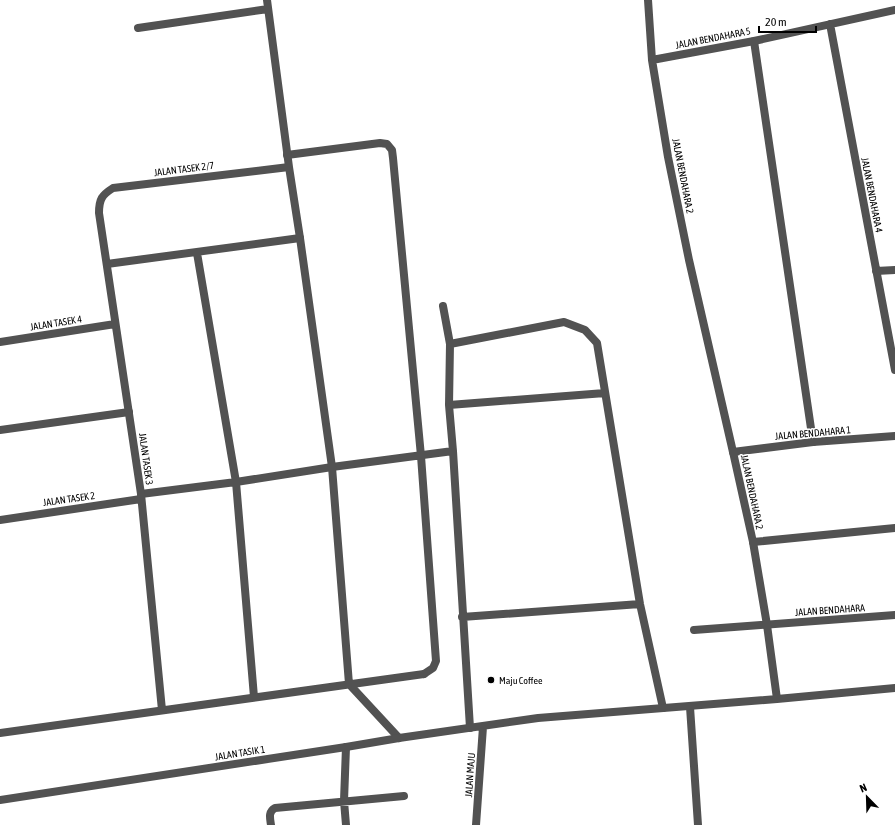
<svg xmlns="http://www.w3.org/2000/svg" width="895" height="825" viewBox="0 0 895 825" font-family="'Asap Condensed',sans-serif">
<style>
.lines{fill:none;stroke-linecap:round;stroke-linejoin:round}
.service{stroke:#525252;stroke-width:8}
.minor{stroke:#525252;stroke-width:8}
.tertiary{stroke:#525252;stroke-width:8}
.poi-dot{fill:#000;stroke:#fff;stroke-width:1.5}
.labels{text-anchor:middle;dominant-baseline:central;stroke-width:3;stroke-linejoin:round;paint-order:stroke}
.street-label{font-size:10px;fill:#000;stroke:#fff}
.poi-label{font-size:10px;fill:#000;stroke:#fff;text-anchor:start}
</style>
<rect width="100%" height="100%" fill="#fff"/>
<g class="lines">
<path class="service" d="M754 41 813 442
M287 155 380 143 387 144 392 150 393 158 421 456 436 661 433 668 424 674
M197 253 236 482 254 697
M107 264 300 238
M443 306 450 344 449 405 453 451 470 728
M450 344 564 322 585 330 597 343 640 604 663 708
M449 405 605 393
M0 430 129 412
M141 494 236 482 332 467 453 451
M753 542 895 528
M462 617 640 604
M271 825C270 818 268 812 275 808L404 796
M346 825 344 801 346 747"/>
<path class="minor" d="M267 0 289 167 300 238 332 467 349 684 399 738
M648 0 652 60 668 157 689 260 733 452
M830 24 895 370
M138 28 268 9
M652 60 754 41 895 10
M876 271 895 270
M0 342 115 324
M0 520 141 499
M694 630 895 615
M690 707 698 825
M162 710 141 494 99 213C99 199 102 195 113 188L289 167
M0 733 424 674"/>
<path class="tertiary" d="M777 699 895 688
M0 800 346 747 399 738 538 718 777 699 767 625 753 542 733 452 813 442 895 436
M476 825 483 727"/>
</g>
<circle class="poi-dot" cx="491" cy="680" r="4"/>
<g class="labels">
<g class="street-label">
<text transform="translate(713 38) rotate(-11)">JALAN BENDAHARA 5</text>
<text transform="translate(184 169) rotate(-7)">JALAN TASEK 2/7</text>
<text transform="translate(683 176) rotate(79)">JALAN BENDAHARA 2</text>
<text transform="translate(872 195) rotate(79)">JALAN BENDAHARA 4</text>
<text transform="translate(56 323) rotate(-9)">JALAN TASEK 4</text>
<text transform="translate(813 433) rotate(-5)">JALAN BENDAHARA 1</text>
<text transform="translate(146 459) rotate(82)">JALAN TASEK 3</text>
<text transform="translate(752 492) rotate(78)">JALAN BENDAHARA 2</text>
<text transform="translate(69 499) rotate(-8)">JALAN TASEK 2</text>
<text transform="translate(830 610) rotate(-4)">JALAN BENDAHARA</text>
<text transform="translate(240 753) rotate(-9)">JALAN TASIK 1</text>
<text transform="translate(470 775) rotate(-86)">JALAN MAJU</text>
</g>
<g class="poi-label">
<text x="499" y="680">Maju Coffee</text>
</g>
</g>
<g transform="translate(867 797) rotate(337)" stroke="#ffffff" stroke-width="3" paint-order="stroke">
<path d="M0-3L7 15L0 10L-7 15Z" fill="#000000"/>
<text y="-6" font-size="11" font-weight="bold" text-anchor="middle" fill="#000000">N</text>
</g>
<path d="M759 26v6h57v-6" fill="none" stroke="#000000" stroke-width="2"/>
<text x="765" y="26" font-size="12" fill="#000000" stroke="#ffffff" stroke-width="3" paint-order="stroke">20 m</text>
</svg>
